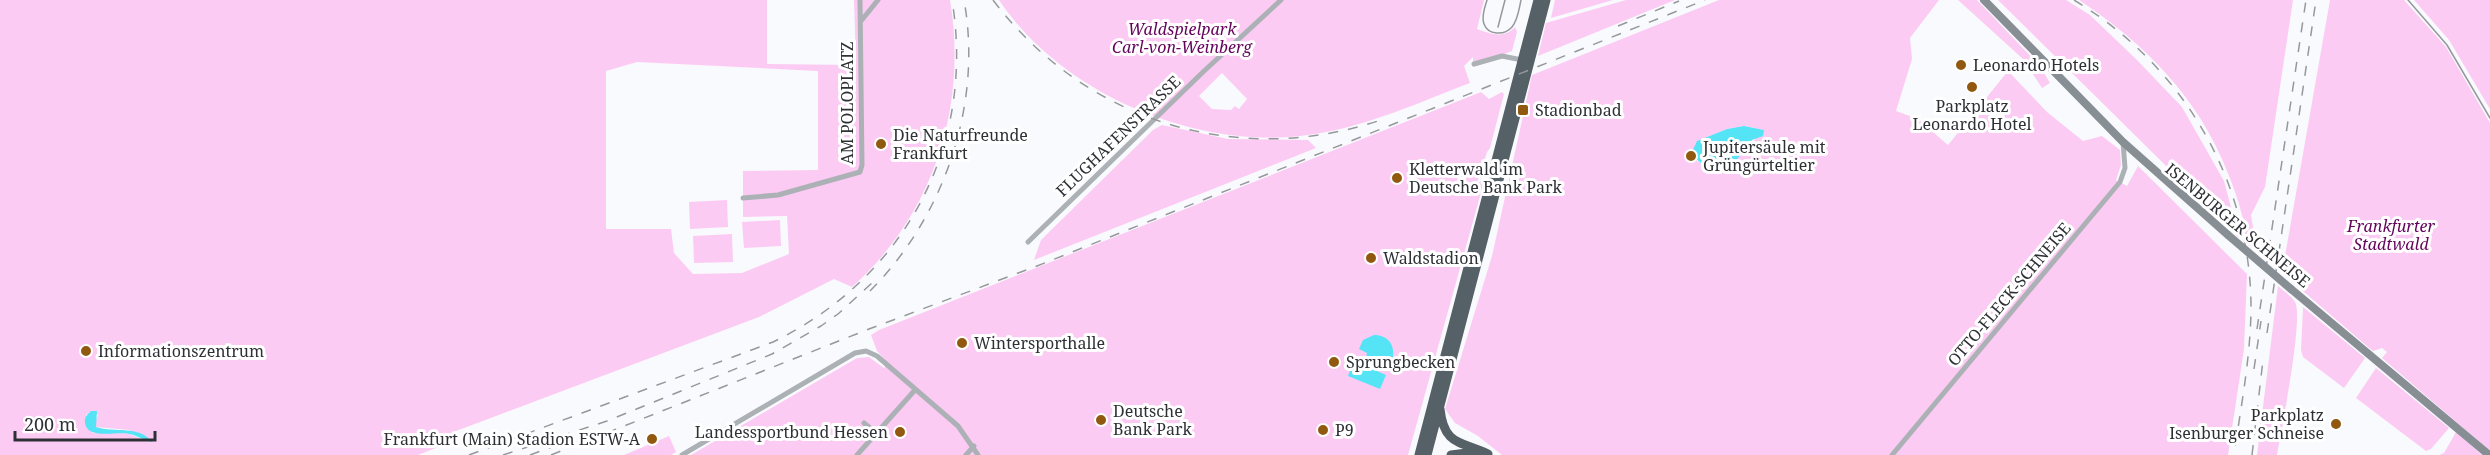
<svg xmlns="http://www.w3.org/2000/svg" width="2490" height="455" viewBox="0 0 2490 455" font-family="'Noto Serif',serif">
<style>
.green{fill:#fccbf3;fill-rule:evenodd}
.water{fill:#54e4f5}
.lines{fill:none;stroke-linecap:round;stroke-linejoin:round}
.street{stroke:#acb1b5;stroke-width:5}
.secondary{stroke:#878e94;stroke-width:8}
.highway{stroke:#556067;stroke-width:9}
.tram{stroke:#96989c;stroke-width:1.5}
.rail{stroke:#96989c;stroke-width:1.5;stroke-dasharray:10 10;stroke-linecap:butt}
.secondary-bridge{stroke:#878e94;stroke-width:8}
.poi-dot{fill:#90590f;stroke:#fff;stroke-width:2}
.labels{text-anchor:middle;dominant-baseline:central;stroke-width:6;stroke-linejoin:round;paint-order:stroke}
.park-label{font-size:16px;font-style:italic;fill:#63035b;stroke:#fff}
.poi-label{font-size:16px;fill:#2e3035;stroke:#fff;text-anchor:start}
.street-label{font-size:16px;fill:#2e3035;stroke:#fff}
</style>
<rect width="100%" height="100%" fill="#f9fafd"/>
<path class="green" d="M0 0H767V64L856 65 854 0H950C968 106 933 215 852 287L834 279 759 317 440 437 443 445 418 455H0ZM637 62 818 71V170L743 171V217L787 216 789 254 742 273 693 274 674 253 671 229H606V71ZM91 411 98 415 96 420V427L129 430 149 442 127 433H94L87 428 86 415Z
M999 0H1484L1477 29C1491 34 1504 39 1515 27L1517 32 1512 51 1473 67V57L1464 66 1470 83C1420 102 1368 126 1315 134 1202 153 1063 96 999 0ZM1222 73 1247 99 1239 109 1235 106 1231 110 1212 109 1199 96Z
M1555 0H1613L1551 18Z
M1626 0H1675L1538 56 1546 23Z
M1719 0H1939L1910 38 1912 59 1896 111 1918 119 1948 145 2008 71 2047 112 2083 141 2102 136 2120 150 2121 165 2116 180 2127 186 2138 166 2247 274 2244 349 2228 455H1502L1478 436 1455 423 1445 409 1492 256 1532 75ZM1744 126 1764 130C1745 147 1727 182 1697 161V141L1727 129Z
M1958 0H1977L2040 66 2050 83 2042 88 2023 59Z
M1998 0H2066L2090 15 2138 61 2182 107 2224 181 2239 238Z
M2079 0H2293L2265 187 2251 215 2254 233 2249 246C2245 237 2244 225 2242 215 2238 200 2233 185 2227 171 2198 97 2144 43 2079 0Z
M2330 0H2404L2446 47 2490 123V451L2382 358 2387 352 2382 348 2373 351 2368 347 2282 273Z
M2414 0H2490V109L2449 40Z
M1481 92 1489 99 1502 92 1504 94 1490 148 1487 152 1475 189 1480 181 1484 182 1408 455H691L857 358 869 357 884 368 888 363 877 351 871 335 879 330Z
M1162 125 1228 139 1308 140 1316 148 1034 260 1041 240 1153 130Z
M727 200 728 227 690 229 689 202Z
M780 220 781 246 744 248 742 222Z
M732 234 733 262 694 263 693 236Z
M2278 286C2283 291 2292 296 2295 302 2304 317 2281 432 2277 455H2257Z
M2303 307 2365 358 2344 388 2303 357 2301 350Z
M2376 368 2449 428 2431 449 2426 451 2356 398Z
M2456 432 2482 455H2439L2444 453Z
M669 436 676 452 671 455H624Z"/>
<path class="water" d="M1744 126 1764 130 1763 136 1752 140 1732 166 1705 167 1691 154 1697 141 1727 129Z
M1374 335C1391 335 1397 349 1391 364L1383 360 1377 365H1372L1366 358 1367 353 1359 349 1363 340Z
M1354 361 1386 375 1380 389 1348 376Z
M91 411H97L96 427C115 433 139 425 152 442 144 441 137 435 129 434 117 431 87 440 85 423 84 417 88 414 91 411Z"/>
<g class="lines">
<path class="street" d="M861 21 878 0
M1474 64 1502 56 1522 60
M743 198 778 195 860 172 862 165 860 0
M1028 242 1203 72 1281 0
M864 423 876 433
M682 455 855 353 866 351 877 356 958 426 978 455
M857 455 915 390
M966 455 974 446
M1892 455 2120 182 2125 168 2123 142"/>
<path class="secondary" d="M1984 0 2123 142 2228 235
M2291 289 2489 455"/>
<path class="highway" d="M1440 409C1444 446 1461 441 1488 454
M1419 455 1538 0
M1427 455 1546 0
M1451 455 1475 452"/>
<path class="tram" d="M1487 0C1485 7 1481 16 1484 24 1488 35 1504 36 1512 27 1518 20 1519 9 1521 0
M2408 0 2447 45 2490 118
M1498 27 1505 0"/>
<path class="rail" d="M993 0C1084 120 1234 168 1378 121
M2074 0C2182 65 2250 179 2251 306 2251 355 2241 406 2234 455
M1618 26 1679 1
M870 291C944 217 983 104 964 0
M2257 329 2306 0
M2267 333 2316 0
M2254 369 2261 321
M469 455 773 342C905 278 976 145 952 0
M503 455 607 421 772 354 821 326 838 314 873 282
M530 455 560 444
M551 455 869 329 1037 266 1705 0
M2252 455 2263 360"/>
<path class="secondary-bridge" d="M2228 235 2291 289"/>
</g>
<g class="poi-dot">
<circle cx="1961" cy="65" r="6"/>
<circle cx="1972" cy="87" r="6"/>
<rect x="1517" y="104" width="12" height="12" rx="3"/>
<circle cx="881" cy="144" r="6"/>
<circle cx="1691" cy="156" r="6"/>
<circle cx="1397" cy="178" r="6"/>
<circle cx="1371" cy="258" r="6"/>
<circle cx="962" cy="343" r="6"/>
<circle cx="86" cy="351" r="6"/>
<circle cx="1334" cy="362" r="6"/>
<circle cx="1101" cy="420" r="6"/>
<circle cx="2336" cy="424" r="6"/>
<circle cx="1323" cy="430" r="6"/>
<circle cx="900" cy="432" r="6"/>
<circle cx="652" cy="439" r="6"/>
</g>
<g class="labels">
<g class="park-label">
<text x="1182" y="29">Waldspielpark<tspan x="1182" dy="18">Carl-von-Weinberg</tspan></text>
<text x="2391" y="226">Frankfurter<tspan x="2391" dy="18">Stadtwald</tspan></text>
</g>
<g class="poi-label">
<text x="1973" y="65">Leonardo Hotels</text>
<text x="1972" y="106" text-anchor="middle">Parkplatz<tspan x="1972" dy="18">Leonardo Hotel</tspan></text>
<text x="1535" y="110">Stadionbad</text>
<text x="893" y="135">Die Naturfreunde<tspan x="893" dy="18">Frankfurt</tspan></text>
<text x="1703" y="147">Jupitersäule mit<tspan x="1703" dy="18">Grüngürteltier</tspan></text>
<text x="1409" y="169">Kletterwald im<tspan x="1409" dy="18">Deutsche Bank Park</tspan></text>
<text x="1383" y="258">Waldstadion</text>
<text x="974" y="343">Wintersporthalle</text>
<text x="98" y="351">Informationszentrum</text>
<text x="1346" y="362">Sprungbecken</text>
<text x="1113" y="411">Deutsche<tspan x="1113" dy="18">Bank Park</tspan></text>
<text x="2324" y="415" text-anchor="end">Parkplatz<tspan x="2324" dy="18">Isenburger Schneise</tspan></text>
<text x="1335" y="430">P9</text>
<text x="888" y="432" text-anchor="end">Landessportbund Hessen</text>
<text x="640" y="439" text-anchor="end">Frankfurt (Main) Stadion ESTW-A</text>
</g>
<g class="street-label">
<text transform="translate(847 103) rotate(-90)">AM POLOPLATZ</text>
<text transform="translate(1118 136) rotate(-44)">FLUGHAFENSTRASSE</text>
<text transform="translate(2238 225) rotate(40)">ISENBURGER SCHNEISE</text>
<text transform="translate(2009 294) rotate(-50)">OTTO-FLECK-SCHNEISE</text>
</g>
</g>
<path d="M15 431v9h140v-9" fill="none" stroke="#2e3035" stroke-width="3"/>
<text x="24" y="431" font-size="18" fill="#2e3035" stroke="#ffffff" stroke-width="4.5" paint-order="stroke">200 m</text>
</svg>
